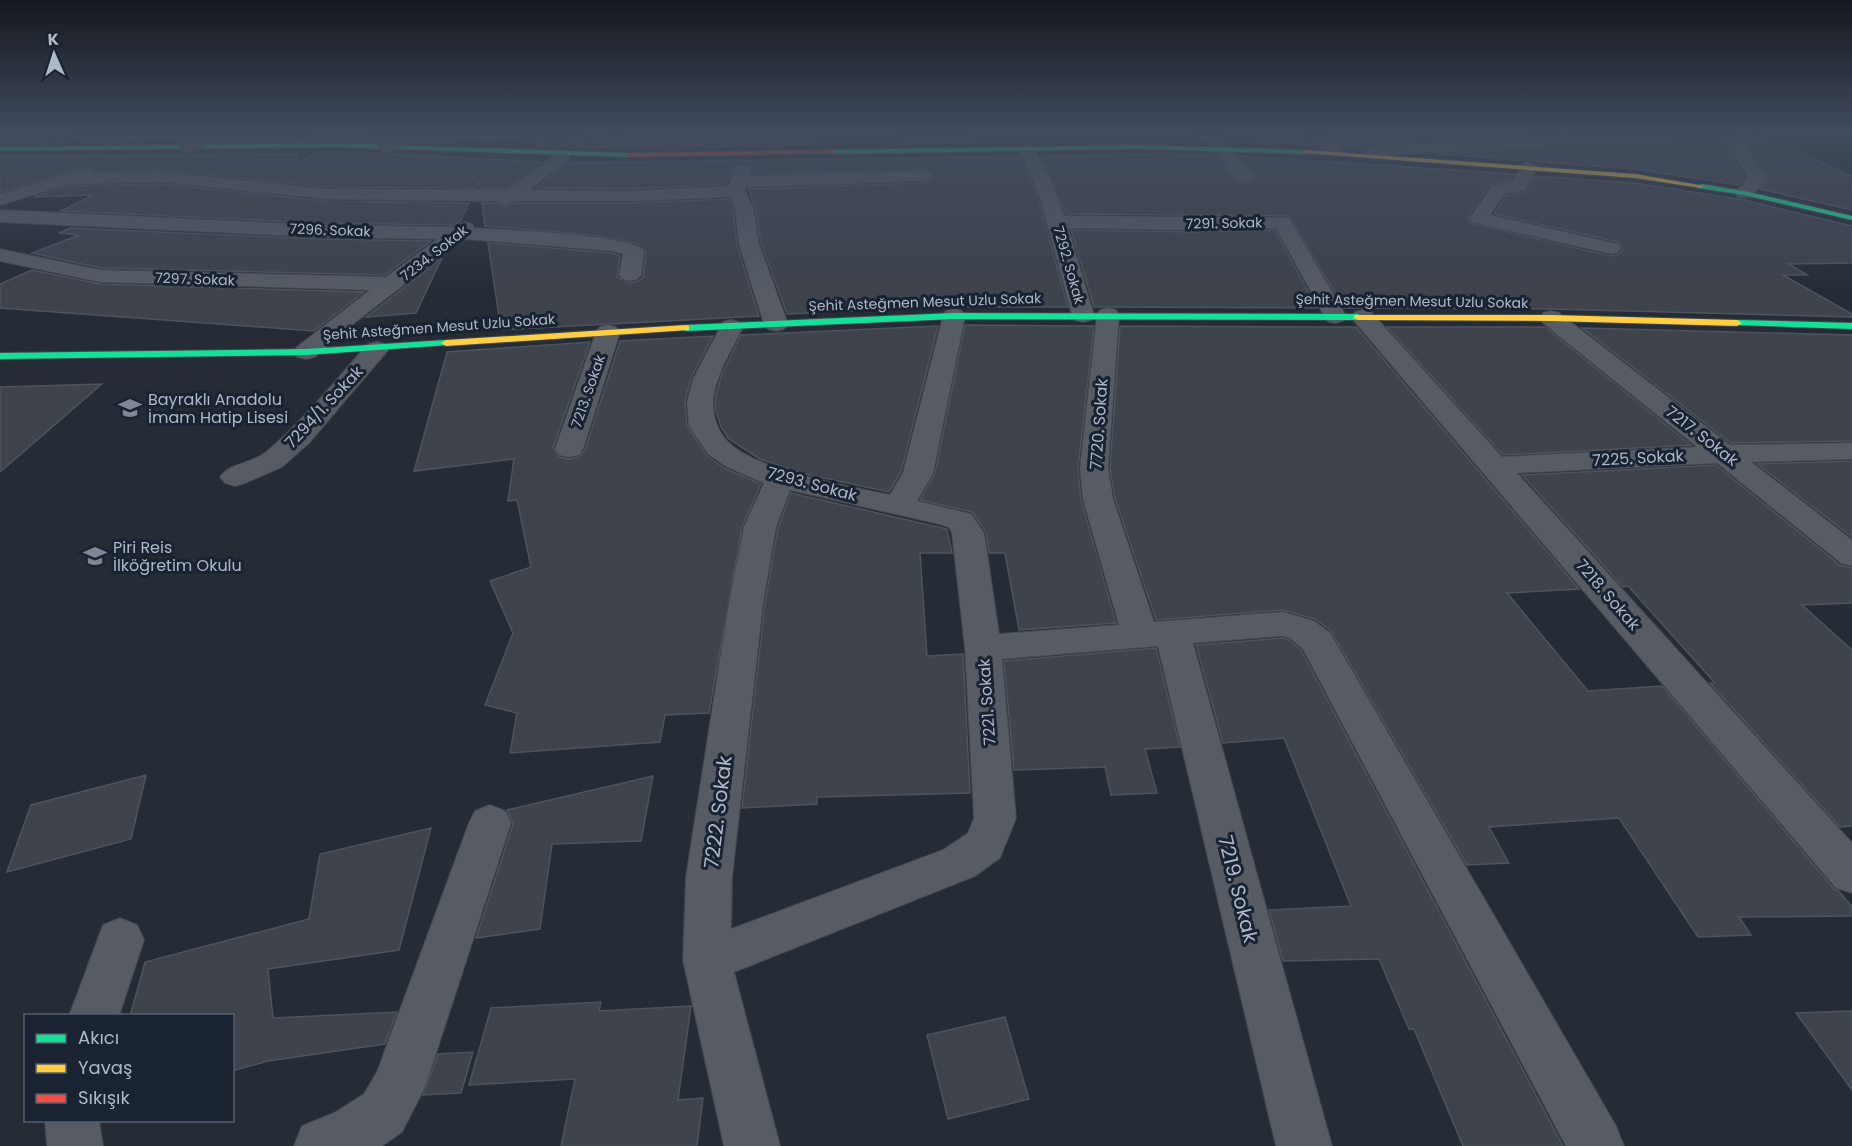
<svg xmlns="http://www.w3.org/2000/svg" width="1852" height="1146" viewBox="0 0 1852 1146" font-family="Poppins,sans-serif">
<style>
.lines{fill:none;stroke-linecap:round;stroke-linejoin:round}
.canal{fill:#30425f;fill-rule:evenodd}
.building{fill:#3e434c;stroke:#4e545e;stroke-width:1.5}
.street-casing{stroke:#43474f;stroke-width:2}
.fast-casing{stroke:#43474f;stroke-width:2}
.slow-casing{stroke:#43474f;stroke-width:2}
.jam-casing{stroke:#43474f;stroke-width:2}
.street{fill:#565b64;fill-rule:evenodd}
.fast{fill:#16e098;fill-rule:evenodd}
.slow{fill:#ffcf43;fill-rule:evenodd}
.jam{fill:#f24e42;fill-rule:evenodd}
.street-bridge-casing{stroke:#43474f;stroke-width:19;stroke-linecap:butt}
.street-bridge{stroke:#565b64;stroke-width:17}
.labels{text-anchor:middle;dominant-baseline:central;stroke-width:6;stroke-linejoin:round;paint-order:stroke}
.far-street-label{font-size:14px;fill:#afb8c8;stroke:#1a2331}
.poi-label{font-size:16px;fill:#afb8c8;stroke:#1a2331;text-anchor:start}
.street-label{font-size:16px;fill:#afb8c8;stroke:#1a2331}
.near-street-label{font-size:20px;fill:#afb8c8;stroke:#1a2331}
</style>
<rect width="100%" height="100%" fill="#262c36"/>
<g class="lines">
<path class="canal" d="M53 131H104L101 136 92 138 27 151 0 152V136L27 135Z"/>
</g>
<path class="building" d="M0 131H86L73 136 74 141 0 142Z
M688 131H820L823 145 536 147 541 140 607 138 609 134Z
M1006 131H1196L1203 141 899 143 898 134 1007 133Z
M1216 131H1302L1316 145 1225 141Z
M1323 131H1613L1386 143 1368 149 1341 147Z
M1735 131H1751L1852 176V210L1760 189 1768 179 1746 141Z
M1715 138 1729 149 1745 179 1739 185 1635 169 1439 154Z
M379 153 386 156 393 154 541 162 506 188H480L479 182 476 188 326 187 161 170 96 171 93 167 87 166 0 192V156L297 154 298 164 312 154Z
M1138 154 1215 155 1239 183H1251L1256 177 1238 156 1514 174 1511 180 1490 185 1468 217 1470 223 1610 256 1619 254 1623 249 1618 242 1494 214 1505 196 1524 192 1535 176 1635 183 1744 200 1852 226V263L1789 264 1807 275H1783L1852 314V317L1551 309 1344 308 1289 216 1066 214 1041 156Z
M1020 156 1039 201 1068 307H954L787 314 761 243 755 208 748 189 922 183 928 182 933 177 928 170 752 174 750 166 736 165 727 184 632 189 536 188 567 163Z
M161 184 326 201 469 203 460 222 454 225 319 223 61 211 93 195 34 197 69 186Z
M729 199 733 209 737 245 759 316 501 330 488 243 613 253 620 256 617 277 629 283 638 281 643 277 646 251 635 243 593 235 485 226 482 203H496L506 207 516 203H632Z
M71 228 319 239 431 241 385 275 100 268 32 253 79 235 59 233Z
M1071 230 1191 232 1275 230 1317 308 1094 307Z
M442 258 416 313 366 317Z
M32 270 100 284 364 292 314 331 0 308V284Z
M965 325 1094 326 1078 468 1081 500 1116 623 1019 630 1005 553H989L986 532 972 512 920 500 935 473Z
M938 326 901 472 889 492 805 474 760 459 729 439 721 427 715 408 716 394 722 374 741 335Z
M1120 326 1356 327 1579 589 1507 593 1588 691 1662 686 1834 889 1839 891 1852 907V916L1739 917 1751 935 1698 937 1619 818 1489 827 1509 863 1467 865 1331 631 1315 619 1283 610 1156 620 1115 498 1110 468Z
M1387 327H1545L1691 445 1503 455Z
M1582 328 1852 335V441L1731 443Z
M713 336 691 378 685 402 687 426 707 456 726 469 761 484 742 527 709 713 665 715 660 742 510 753 517 713 485 705 513 633 490 581 531 567 517 500 508 501 514 459 414 471 447 352 590 342 553 448 559 457 569 459 579 457 585 450 620 341Z
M102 384 0 472V387Z
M1852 461V537L1757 464Z
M1716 465 1840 565 1852 568V603L1802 605 1852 650V826L1840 827 1710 683H1715L1628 586 1623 587 1522 475Z
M791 493 947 529 952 553H920L927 656 963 654 970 793 817 797V804L742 808 765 603 778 528Z
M1283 638 1289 640 1301 650 1563 1146H1463L1414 1029H1409L1379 959 1283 961 1269 910 1351 906 1284 738 1223 743 1196 645Z
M1156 648 1180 747 1145 749 1157 793 1111 795 1105 767 1014 770 1004 661Z
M146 775 131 839 7 872 31 805Z
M653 776 641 841 552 844 540 929 476 938 513 824 507 810Z
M431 828 399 950 268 969 273 1018 397 1012 385 1044 268 1061 232 1071V1016H130L145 962 309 919 320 854Z
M601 1002 599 1011 691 1006 678 1100 703 1098 697 1146H561L575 1079 469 1085 491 1008Z
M1852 1011V1090L1796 1013Z
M1005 1017 1029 1099 948 1119 927 1035Z
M473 1052 461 1093 423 1095 438 1054Z"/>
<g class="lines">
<g class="street-casing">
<path id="street" d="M160 131 340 136 478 131H592L584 136 340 146 160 141 82 143 74 138 82 133Z
M1198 131H1213L1251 173 1254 177 1251 181H1239Z
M1304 131H1320L1344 153 1342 156H1330Z
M1649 131H1733L1732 133 1744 142 1766 180 1750 197H1738L1735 193 1748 179 1731 148 1716 136 1388 155 1372 160 1364 155 1366 152 1386 145Z
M1027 144C1040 147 1060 202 1064 216L1289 218 1346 316 1343 321 1335 323 1327 321 1276 228 1191 230 1068 228 1094 315 1091 320 1083 322 1075 320 1072 315 1041 200 1019 149Z
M563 151 569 153 571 156 569 159 529 190 632 191 729 186 736 167H748L751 171 749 176 922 171 928 172 931 176 928 180 922 181 746 187 745 191 753 208 759 244 788 324 784 329 776 331 768 329 764 324 739 244 735 208 730 197 632 201H516L505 205 496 201 326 199 161 182 69 184 0 205V194L87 168 93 169 95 173 161 172 326 189 507 190 557 153Z
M1530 162 1538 167 1524 190 1504 194 1490 215 1618 244 1621 248 1618 252 1611 254 1472 222 1470 218 1492 186 1512 182 1524 163Z
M0 210 319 225 454 227 465 222 472 224 474 228C501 230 633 234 644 251L641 275 637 279 630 281 623 279 619 275 623 254 613 251 463 239 353 324 315 357 306 359 297 357 294 352 297 347 370 290 100 282 0 261V249L100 270 386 277 438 239 319 237 0 222Z
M1108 308 1116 310 1119 315 1108 468 1113 499 1154 622 1283 612 1314 621 1330 633 1616 1126 1624 1146H1566L1303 649 1290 638 1283 636 1193 643 1332 1146H1276L1158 646 1002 659 1016 818 1000 858 975 876 734 972 780 1146H724L683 960 686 877 729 603 744 527 764 483 727 467 708 454 689 426 687 403 693 379 723 322 731 320 739 322 743 327C732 350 714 377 713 403 713 417 718 431 727 441 755 471 850 486 890 495L903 473 943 316 946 311 954 309 962 311 965 316 933 473 917 501 971 514 984 533 999 634 1119 625 1083 499 1080 468 1097 315 1100 310ZM790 490 935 523 949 527 952 533 965 648 974 818 968 833 943 850 731 929 732 877 763 603 776 527Z
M1363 310 1371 312 1502 457 1697 447 1543 323 1540 318 1543 313 1551 311 1559 313 1730 445 1852 443V459L1751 462 1852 540V566L1841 563 1717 463 1517 473 1852 843V893L1836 888 1355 322 1352 317 1355 312Z
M608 325 616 327 620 332 583 449 579 455 569 457 559 455 555 449 596 332 600 327Z
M377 342 386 344 389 349 309 443 282 467 245 483 235 486 225 483 220 477C230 463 252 463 265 453 303 421 335 381 368 344Z
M490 805 505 811 511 823 425 1087 402 1132 382 1146H294L302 1126 334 1113 364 1094 377 1072 469 823 475 811Z
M120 918 137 925 144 940 119 1016H69L103 925Z
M45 1120H99L103 1146H47Z"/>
</g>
<g class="fast-casing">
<path id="fast" d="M335 143 629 153 632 155 629 157 335 147 0 151V147Z
M1138 145 1305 150 1308 152 1305 154 1138 149 833 154 830 152 833 150Z
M1701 184 1744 191 1852 216V220L1744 195 1698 188 1697 186Z
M954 313 1358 314 1363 317 1358 320 954 319 686 331 681 328 686 325Z
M1737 320 1852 323V329L1734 325V321Z
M446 340 451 343 449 345 306 355 0 359V353L306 349Z"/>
</g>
<g class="slow-casing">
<path id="slow" d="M1305 150 1635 174 1705 186 1701 188 1635 178 1303 153Z
M1355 315H1551L1737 320 1742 323 1737 326 1551 321 1358 320 1353 317Z
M686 325 689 326V330L446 346 441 343 446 340Z"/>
</g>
<g class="jam-casing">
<path id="jam" d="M833 150 835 153 629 157 626 155 629 153Z"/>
</g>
<use href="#street" class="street"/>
<use href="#fast" class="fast"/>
<use href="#slow" class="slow"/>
<use href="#jam" class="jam"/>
<g class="street-bridge-casing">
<path id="street-bridge" d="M187 144 213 131
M386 145 404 133"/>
</g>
<use href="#street-bridge" class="street-bridge"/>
</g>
<linearGradient id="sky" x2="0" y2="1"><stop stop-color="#15181e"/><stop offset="0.45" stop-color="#414b5d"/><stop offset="1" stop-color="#414b5d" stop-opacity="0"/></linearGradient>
<rect width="1852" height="291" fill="url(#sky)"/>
<defs>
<g id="school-bare" transform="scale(1.8)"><path d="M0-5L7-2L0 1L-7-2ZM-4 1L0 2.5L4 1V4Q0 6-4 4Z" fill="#7f8795" stroke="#1a2331" stroke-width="2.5" paint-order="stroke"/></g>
</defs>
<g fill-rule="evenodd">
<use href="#school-bare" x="130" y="408"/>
<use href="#school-bare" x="95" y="556"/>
</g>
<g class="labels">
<g class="far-street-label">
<text transform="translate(1224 223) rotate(-1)">7291. Sokak</text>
<text transform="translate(330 230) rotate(2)">7296. Sokak</text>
<text transform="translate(434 253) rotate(-38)">7234. Sokak</text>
<text transform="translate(1069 265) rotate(74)">7292. Sokak</text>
<text transform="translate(195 279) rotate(2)">7297. Sokak</text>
<text transform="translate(1412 301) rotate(1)">Şehit Asteğmen Mesut Uzlu Sokak</text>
<text transform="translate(925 302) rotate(-2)">Şehit Asteğmen Mesut Uzlu Sokak</text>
<text transform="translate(439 327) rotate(-4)">Şehit Asteğmen Mesut Uzlu Sokak</text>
<text transform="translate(588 391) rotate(-71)">7213. Sokak</text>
</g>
<g class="poi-label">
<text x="148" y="399">Bayraklı Anadolu<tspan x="148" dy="18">İmam Hatip Lisesi</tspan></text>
<text x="113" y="547">Piri Reis<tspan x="113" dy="18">İlköğretim Okulu</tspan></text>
</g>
<g class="street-label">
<text transform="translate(324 407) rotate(-47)">7294/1. Sokak</text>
<text transform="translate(1099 424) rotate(-86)">7720. Sokak</text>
<text transform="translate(1702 436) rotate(38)">7217. Sokak</text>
<text transform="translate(1638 458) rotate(-3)">7225. Sokak</text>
<text transform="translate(812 484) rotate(15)">7293. Sokak</text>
<text transform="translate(1608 595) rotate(49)">7218. Sokak</text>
<text transform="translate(987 702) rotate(-94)">7221. Sokak</text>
</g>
<g class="near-street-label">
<text transform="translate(718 812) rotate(-83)">7222. Sokak</text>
<text transform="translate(1238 889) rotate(76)">7219. Sokak</text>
</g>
</g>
<rect x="24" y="1014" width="210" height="108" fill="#1a2331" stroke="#565f6d" stroke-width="1.5"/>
<rect x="36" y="1034" width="30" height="9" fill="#16e098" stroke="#565f6d" stroke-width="1.5"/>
<text x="78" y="1044" font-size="18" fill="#afb8c8">Akıcı</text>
<rect x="36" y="1064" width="30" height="9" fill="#ffcf43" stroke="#565f6d" stroke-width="1.5"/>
<text x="78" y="1074" font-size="18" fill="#afb8c8">Yavaş</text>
<rect x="36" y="1094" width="30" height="9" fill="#f24e42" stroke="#565f6d" stroke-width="1.5"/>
<text x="78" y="1104" font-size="18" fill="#afb8c8">Sıkışık</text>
<g transform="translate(54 54) rotate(357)" stroke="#1a2331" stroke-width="4.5" paint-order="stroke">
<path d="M0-4.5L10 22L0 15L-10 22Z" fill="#afb8c8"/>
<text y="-9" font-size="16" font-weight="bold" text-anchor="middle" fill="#afb8c8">K</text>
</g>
</svg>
